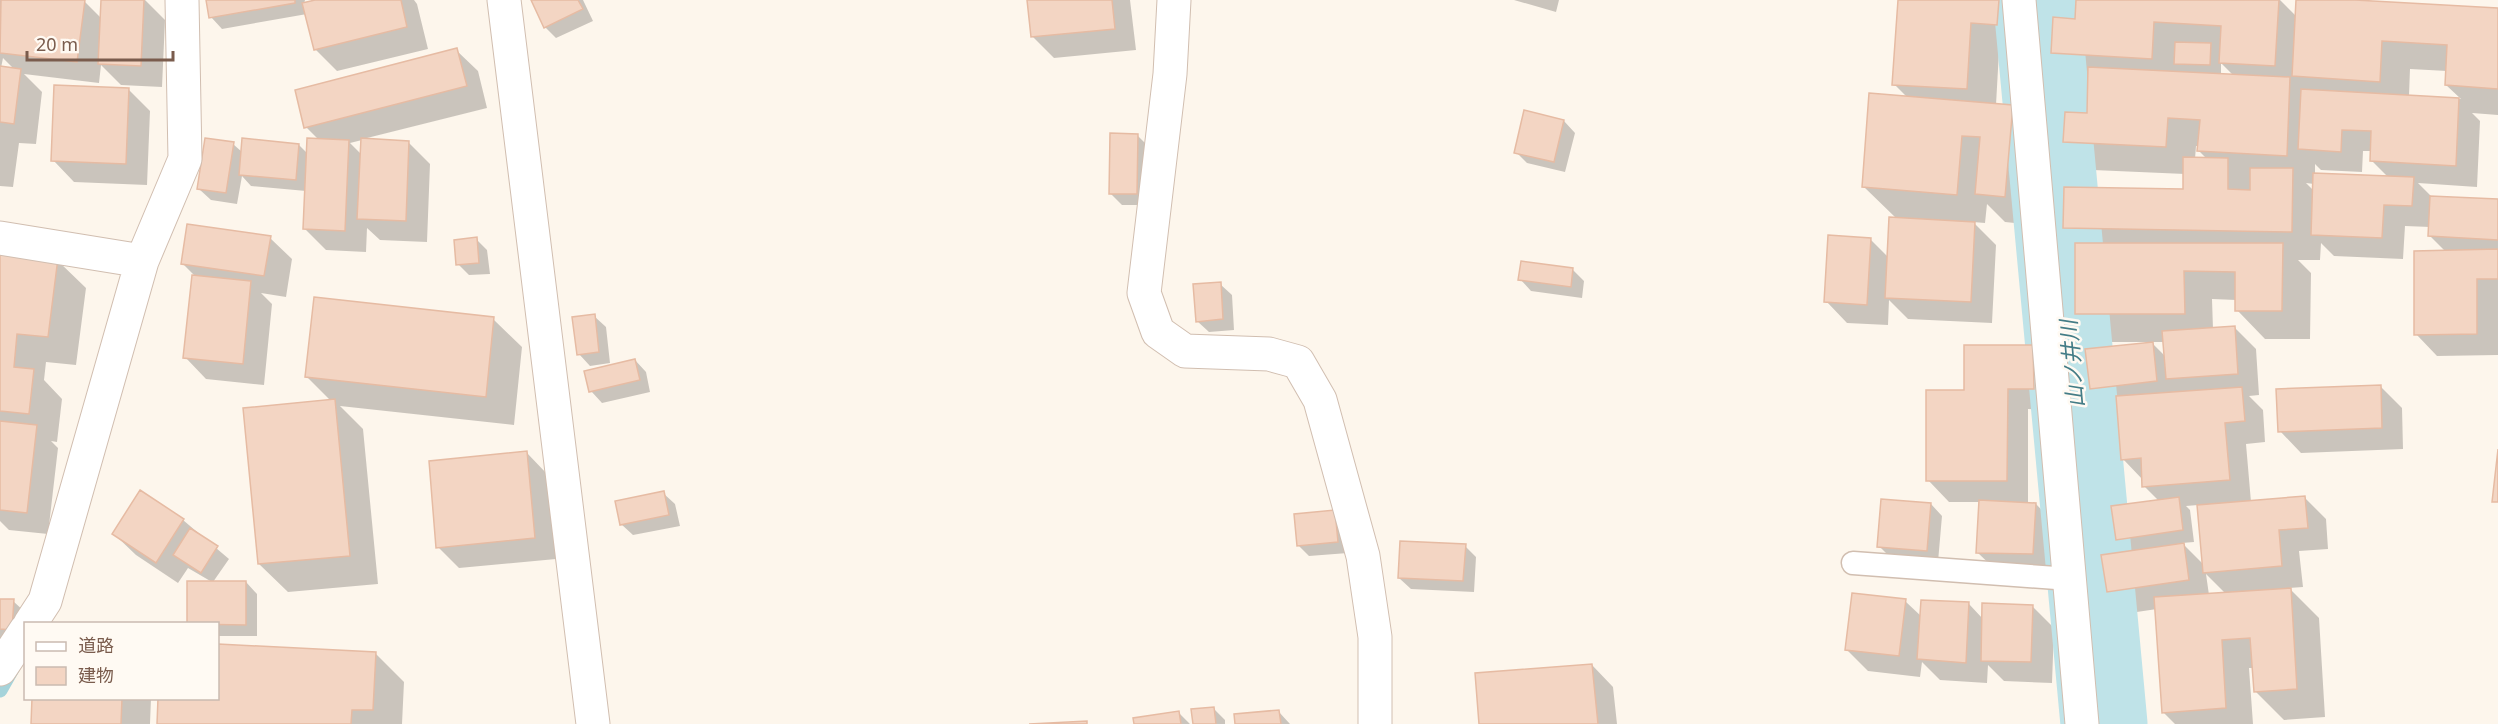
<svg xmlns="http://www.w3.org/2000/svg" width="2498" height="724" viewBox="0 0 2498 724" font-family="'Noto Sans','Noto Sans JP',sans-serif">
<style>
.shadow{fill:#0003;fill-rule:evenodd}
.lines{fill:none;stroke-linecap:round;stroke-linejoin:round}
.stream{stroke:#a5d3da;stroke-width:15}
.river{stroke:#bfe3e8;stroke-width:87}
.building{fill:#f3d5c3;stroke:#e6bba3;stroke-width:1.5}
.service-casing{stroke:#d1beb0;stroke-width:25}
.minor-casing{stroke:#d1beb0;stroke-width:35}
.service{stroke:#fff;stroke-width:22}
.minor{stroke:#fff;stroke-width:33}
.labels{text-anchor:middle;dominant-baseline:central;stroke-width:5;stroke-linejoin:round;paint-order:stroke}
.water-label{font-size:22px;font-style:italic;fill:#437c86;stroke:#fffaf3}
</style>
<rect width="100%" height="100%" fill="#fdf6ec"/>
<path class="shadow" d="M0 0 84 1 101 18 102 0H145L165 20 162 87 121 85 101 65 99 83 24 74 42 92 36 144 19 143 13 187 0 186ZM3 58 14 69 1 68Z
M208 0H305L304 4 322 0H414L417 4 428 49 337 71 315 49 307 14 222 29 211 17Z
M532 0H583L593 21 556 38 545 27Z
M1029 0H1130L1136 50 1054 58 1032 36Z
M1514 0H1559L1556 12Z
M1899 0H2029L2025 53 1999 51 1996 105 2012 106 2034 225 2005 222 1987 204 1985 223 1973 222 1996 245 1992 323 1908 319 1889 300 1888 325 1847 323 1826 301 1870 239 1889 258 1896 218 1864 187 1908 98 1894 84Z
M2078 0H2280L2297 17 2298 0 2498 10V115L2472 113 2480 121 2477 187 2418 183 2432 197 2498 201V355L2437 356 2416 334 2446 252 2429 235 2430 227 2405 226 2403 259 2334 256 2321 243 2320 260H2298L2311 273 2310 339H2265L2237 310 2236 300 2212 299 2213 329 2234 327 2256 349 2259 395 2249 396 2263 410 2265 442 2246 444 2251 502 2304 497 2326 519 2328 549 2299 551 2303 587 2289 588 2319 618 2325 717 2284 720 2255 691 2253 668H2249L2253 724H2175L2163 712 2157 609 2130 613 2108 592 2131 552 2117 539 2159 501 2144 486 2143 480 2123 459 2119 409 2113 410 2091 388 2149 344 2148 342H2105L2077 313 2082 244 2065 228 2184 190 2185 174 2093 170 2065 141 2088 115 2089 82 2082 81 2053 53 2077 20ZM2221 63 2234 76 2221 75ZM2410 69 2447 71 2446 85 2461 99 2409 96ZM2196 146H2199V151L2207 159H2195ZM2363 151H2372L2371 160 2388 177 2315 174V164L2321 170 2362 172ZM2306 183 2314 184V191ZM2151 342H2164L2166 357ZM2198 505 2203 564 2182 543 2194 542 2190 510 2186 506ZM2206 574 2226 594 2209 595Z
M456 50 478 71 487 108 363 139 408 142 430 164 427 242 380 240 367 228 366 252 326 250 304 228 306 191 251 186 242 176 237 204 211 200 199 189 233 144 242 152 299 145 308 154 319 140 306 127ZM362 140 361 154 350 143Z
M129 90 150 111 147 185 74 182 53 160Z
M1564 121 1575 133 1565 172 1527 163 1516 152Z
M1137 135 1149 147 1147 205H1122L1110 193Z
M270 238 292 259 286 297 261 293 272 304 264 385 206 379 185 357 194 275 183 264Z
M476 239 487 250 490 274 469 275 458 264Z
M0 253 57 260 86 288 76 365 46 362 44 380 62 399 57 442 51 441 58 448 48 534 9 530 0 521Z
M1573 270 1584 281 1582 298 1531 291 1520 279Z
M1220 284 1232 295 1234 330 1209 332 1197 321Z
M594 316 606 327 610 363 590 366 579 354Z
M493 319 522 347 514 425 340 406 363 429 378 584 288 592 259 564 331 401 307 377Z
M2032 347 2055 410 2028 409V504H2036L2057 526 2054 575 2000 574 1978 553 1980 502H1949L1928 480 1965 391Z
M635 360 646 372 650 392 602 403 591 391Z
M2380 386 2402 408 2403 449 2301 453 2280 431Z
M527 453 548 475 556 559 459 568 438 547Z
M663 493 675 504 680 526 633 535 621 524Z
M1931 504 1942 516 1938 562 1890 557 1879 546Z
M1334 511 1348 553 1309 556 1298 545Z
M183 520 229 559 213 582H246L257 594V636H218L212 582 188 568 178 583 136 555 114 534Z
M1465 546 1476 557 1474 592 1411 589 1399 578Z
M0 600 13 601 25 612 0 639Z
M1905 601 1922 617 1969 604 1983 619 2032 606 2054 628 2052 683 2004 681 1988 665 1987 683 1940 680 1922 662 1920 677 1868 671 1847 650Z
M218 646 376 654 404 682 402 724H158L218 698Z
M1592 665 1613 687 1617 724H1480Z
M34 698H151L150 724H33Z
M1213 708 1225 720V724H1194Z
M1279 712 1290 724H1236Z
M1179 713 1190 724H1135Z"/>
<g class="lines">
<path class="stream" d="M0 690 13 667"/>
<path class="river" d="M2037 4 2104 724"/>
</g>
<path class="building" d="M1 0H85L77 62 0 53Z
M101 0H144L141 66 98 64Z
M206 0H295V3L209 18Z
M315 0H401L407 27 314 50 302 3Z
M531 0H578L583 9 544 28Z
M1027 0H1112L1115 29 1031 37Z
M1898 0H1999L1997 25 1971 23 1967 89 1892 85Z
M2076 0H2279L2275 66 2219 63 2221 26 2154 22 2152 59 2051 53 2053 17 2075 19Z
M2296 0H2355L2498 8V89L2445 85 2447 45 2382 41 2380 82 2292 76Z
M2175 42 2211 43 2210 65 2174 64Z
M457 48 467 86 304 128 295 90Z
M0 66 21 69 14 124 0 122Z
M2088 67 2290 77 2287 156 2197 151 2200 120 2168 118 2166 147 2063 142 2065 112 2087 113Z
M54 85 129 88 126 164 51 161Z
M2301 89 2459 98 2456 166 2370 161 2371 131 2342 130 2341 152 2298 149Z
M1869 93 2013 105 2005 197 1975 194 1980 137 1962 136 1957 195 1862 187Z
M1524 110 1564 120 1554 162 1514 153Z
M1110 133 1138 134 1137 194H1109Z
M205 138 234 142 226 193 197 189Z
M242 138 299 144 296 180 239 175Z
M307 138 349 140 345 231 303 229Z
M361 138 409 141 406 221 357 219Z
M2183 157 2228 158V189L2250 190V168H2293L2292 232 2063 228 2064 187 2183 189Z
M2313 173 2414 177 2412 206 2384 205 2382 238 2311 235Z
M2430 196 2498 199V240L2428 236Z
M1889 217 1975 222 1971 302 1885 298Z
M187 224 271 236 264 276 181 264Z
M1828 235 1871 238 1867 305 1824 302Z
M477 237 479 263 456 265 454 240Z
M2075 243H2283L2282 311H2235V272L2184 271 2185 314H2075Z
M2498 249V279H2477V334L2414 335V251Z
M0 251 58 258 48 337 17 334 14 367 34 369 29 414 0 411Z
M1521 261 1573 268 1571 287 1518 280Z
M192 275 251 281 243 364 183 358Z
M1221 282 1223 319 1196 322 1193 284Z
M314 297 494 317 486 397 305 377Z
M595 314 599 352 577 355 572 317Z
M2235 326 2238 374 2166 379 2162 331Z
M2153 342 2157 381 2090 389 2085 349Z
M1964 345H2033L2034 389H2008L2007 481H1926V390H1964Z
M635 359 640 380 589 392 584 371Z
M2381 385 2382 428 2278 432 2276 389Z
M2242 387 2245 421 2225 423 2230 480 2142 487 2141 458 2121 460 2116 396Z
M335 399 350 556 258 564 243 408Z
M0 421 37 425 27 513 0 510Z
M2498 449V502H2492Z
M527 451 535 538 436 548 429 461Z
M140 490 184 519 156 563 112 534Z
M664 491 669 515 620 525 615 501Z
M2305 496 2308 528 2279 530 2282 566 2203 573 2197 505Z
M2179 497 2183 530 2116 540 2111 506Z
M1881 499 1931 503 1927 551 1877 547Z
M1979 500 2036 503 2033 554 1976 553Z
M1335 510 1338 542 1297 546 1294 514Z
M190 528 218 546 201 573 173 555Z
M1400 541 1466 544 1463 581 1398 578Z
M2184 543 2189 580 2107 592 2101 555Z
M187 581H246V625L187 624Z
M2291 588 2297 689 2254 692 2250 638 2222 640 2226 708 2162 713 2154 597Z
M1852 593 1906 599 1899 656 1845 650Z
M0 599H14L12 630 0 629Z
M1921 600 1969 602 1966 663 1917 659Z
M1982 603 2033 605 2031 662 1981 661Z
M218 644 376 652 373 710H352L351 724H157L158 698H218Z
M1592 664 1598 724H1479L1475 673Z
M32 698H122L121 724H31Z
M1214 707 1216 724H1193L1191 709Z
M1279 710 1281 724H1235L1234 714Z
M1179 711 1181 724H1134L1133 718Z
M1087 721V724H1029Z"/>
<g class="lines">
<g class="service-casing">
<path id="service" d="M1853 563 2070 579"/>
</g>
<g class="minor-casing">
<path id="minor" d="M504 0 593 724
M1174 0 1170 74 1144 293 1158 332 1185 351 1269 354 1298 362 1320 400 1363 556 1375 637V724
M2019 0 2082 724
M0 238 142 261
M30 624 45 601 142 261 185 159 182 0
M0 669 26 630"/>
</g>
<use href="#service" class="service"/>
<use href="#minor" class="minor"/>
</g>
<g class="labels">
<g class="water-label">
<text transform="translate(2071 364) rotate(-95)">山ノ井川</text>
</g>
</g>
<rect x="24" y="622" width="195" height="78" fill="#fffaf3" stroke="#cabbb1" stroke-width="1.5"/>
<rect x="36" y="642" width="30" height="9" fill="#ffffff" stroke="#cabbb1" stroke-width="1.5"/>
<text x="78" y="652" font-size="18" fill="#7a5c4d">道路</text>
<rect x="36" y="667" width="30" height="18" fill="#f3d5c3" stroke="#cabbb1" stroke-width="1.5"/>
<text x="78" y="682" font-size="18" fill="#7a5c4d">建物</text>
<path d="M27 51v9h146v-9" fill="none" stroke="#7a5c4d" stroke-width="3"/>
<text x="36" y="51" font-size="18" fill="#7a5c4d" stroke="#fffaf3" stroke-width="4.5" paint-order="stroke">20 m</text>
</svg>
